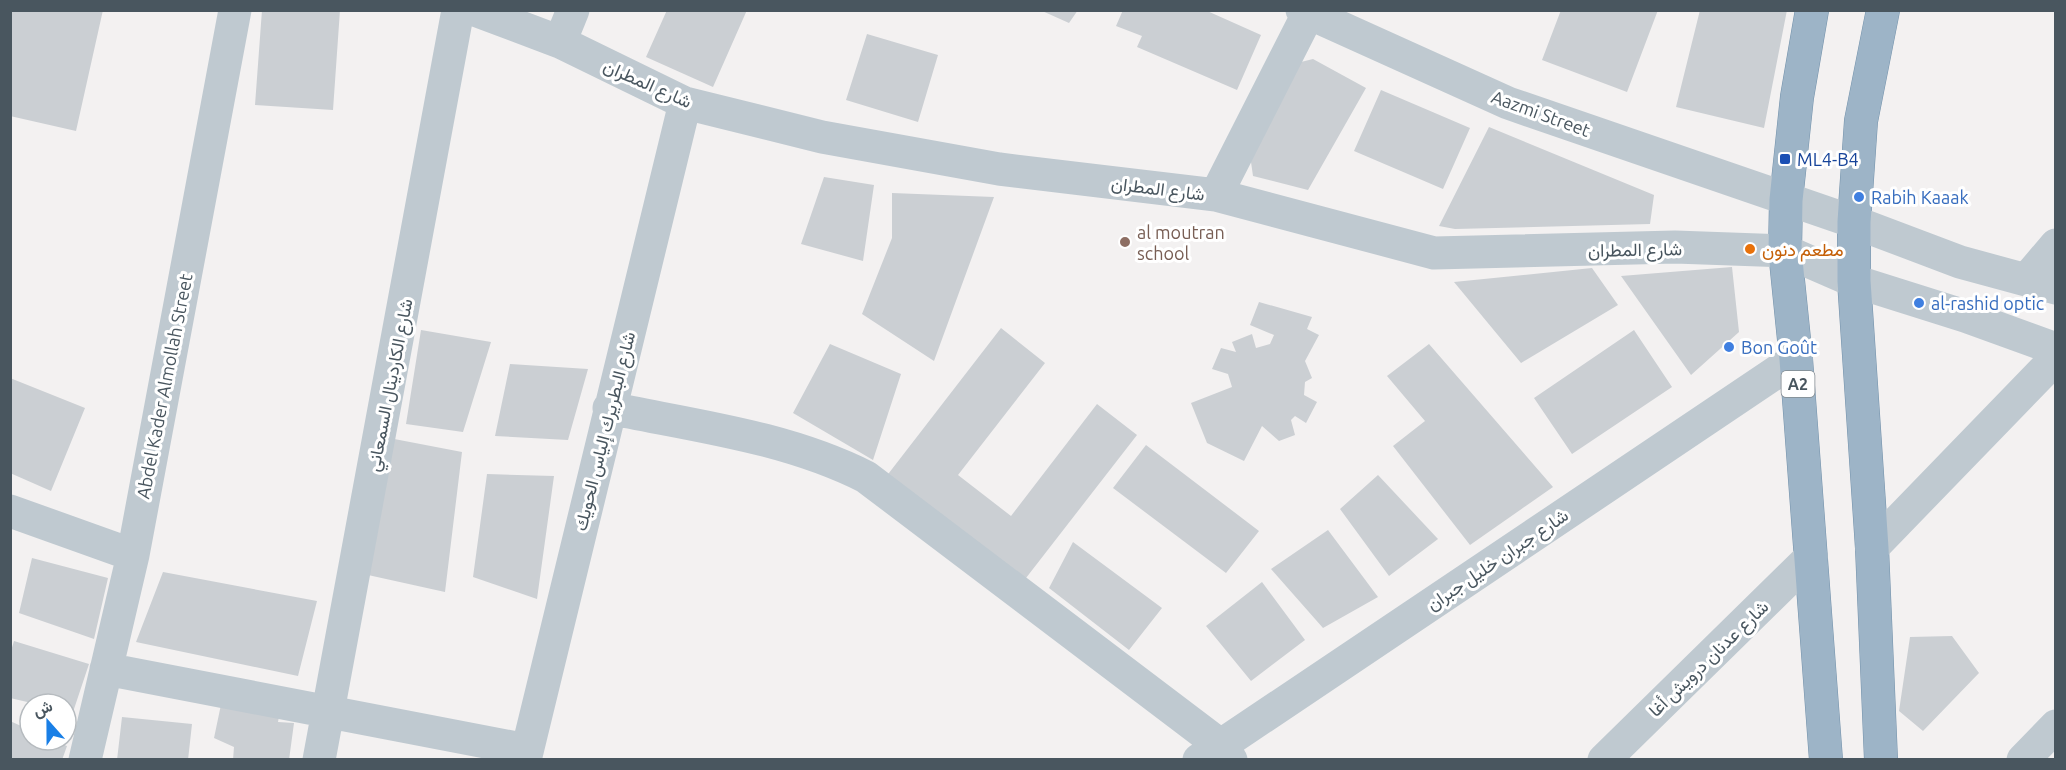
<svg xmlns="http://www.w3.org/2000/svg" width="2066" height="770" viewBox="0 0 2066 770" font-family="Ubuntu,Vazirmatn,sans-serif">
<style>
.building{fill:#cbcfd3}
.lines{fill:none;stroke-linecap:round;stroke-linejoin:round}
.trunk-casing{stroke:#7492ab;stroke-width:34}
.minor{stroke:#bfc9d0;stroke-width:33}
.trunk{stroke:#9db4c7;stroke-width:33}
.transit-dot{fill:#1a4fb4;stroke:#fff;stroke-width:2}
.shop-dot{fill:#3f7fe0;stroke:#fff;stroke-width:2}
.education-dot{fill:#8d6e63;stroke:#fff;stroke-width:2}
.food-dot{fill:#e8710a;stroke:#fff;stroke-width:2}
.labels{text-anchor:middle;dominant-baseline:central;stroke-width:6;stroke-linejoin:round;paint-order:stroke}
.shield{fill:#fff;stroke:#80898f;stroke-width:1.5}
.shield-label{font-size:16px;font-weight:bold;fill:#49565f}
.street-label{font-size:18px;fill:#49565f;stroke:#fff}
.transit-label{font-size:18px;fill:#164399;stroke:#fff;text-anchor:start}
.shop-label{font-size:18px;fill:#366cbe;stroke:#fff;text-anchor:start}
.education-label{font-size:18px;fill:#785e54;stroke:#fff;text-anchor:start}
.food-label{font-size:18px;fill:#c56008;stroke:#fff;text-anchor:start}
</style>
<rect width="100%" height="100%" fill="#f3f1f1"/>
<path class="building" d="M10 10H103L76 131 10 116Z
M262 10H340L333 110 255 105Z
M667 10H747L713 87 646 57Z
M1040 10H1078L1069 23Z
M1123 10H1205L1261 35 1237 90 1137 47 1142 36 1116 26Z
M1561 10H1658L1627 92 1542 60Z
M1700 10H1787L1764 128 1676 107Z
M867 34 938 55 918 122 846 100Z
M1313 59 1366 88 1308 190 1253 176 1250 155 1293 64Z
M1381 90 1470 128 1443 189 1354 151Z
M1489 127 1654 195 1650 224 1455 229 1439 226Z
M824 177 874 185 863 261 801 244Z
M892 193 994 197 934 361 862 314 892 238Z
M1732 267 1739 332 1691 375 1621 276Z
M1592 268 1618 305 1521 363 1454 282Z
M1259 302 1312 317 1307 329 1319 335 1305 361 1312 378 1305 382 1304 395 1317 402 1306 423 1295 416 1291 420 1295 435 1279 441 1262 426 1244 461 1207 443 1191 403 1232 387 1228 374 1212 369 1221 348 1236 352 1232 342 1252 334 1256 348 1270 344 1274 335 1250 325Z
M1001 328 1045 363 958 475 1011 516 1097 404 1137 435 1019 587 882 482Z
M421 330 491 342 463 432 406 424Z
M1634 330 1672 387 1572 454 1534 398Z
M830 344 901 374 873 460 793 413Z
M1429 344 1553 487 1470 545 1393 446 1425 421 1387 376Z
M510 364 588 369 568 440 495 436Z
M10 378 85 408 51 491 10 473Z
M389 438 462 452 445 592 368 575Z
M1146 445 1259 531 1226 573 1113 488Z
M487 474 554 476 537 599 473 577Z
M1378 475 1438 539 1389 576 1340 509Z
M1328 530 1378 597 1323 628 1271 569Z
M1073 542 1162 608 1129 650 1049 588Z
M32 558 108 578 94 639 19 613Z
M163 572 317 601 298 676 136 642Z
M1262 582 1305 640 1251 681 1206 626Z
M1952 636 1979 673 1923 731 1899 711 1910 637Z
M14 641 89 664 73 712 66 710V704H36L10 698V654Z
M223 695 281 706 278 722 294 723 289 760H233L234 747 214 738Z
M122 717 192 724 188 760H117Z
M10 721 30 730V740H52L67 746 62 760H10Z"/>
<g class="lines">
<g class="trunk-casing">
<path id="trunk" d="M1812 10 1797 97 1786 200 1785 251 1796 359 1826 760
M1881 760 1872 548 1854 281V222L1861 121 1883 10"/>
</g>
<path class="minor" d="M475 10 560 42 685 103 822 137 999 169 1216 195 1434 253 1675 247 1785 251 1854 281 1965 316 2056 349
M1302 10 1508 103 1854 222 1960 262 2056 288
M560 42 573 10
M1216 195 1310 10
M2027 279 2056 245
M609 408C696 426 787 437 866 477L1220 745 1231 760
M10 511 133 555
M1872 548 2056 358
M106 669 527 750
M85 760 133 555 235 10
M319 760 458 10
M525 760 685 103
M1199 760 1796 359
M1604 760 1811 557
M2023 760 2056 726"/>
<use href="#trunk" class="trunk"/>
</g>
<rect class="transit-dot" x="1779" y="153" width="12" height="12" rx="3"/>
<g class="shop-dot">
<circle cx="1859" cy="197" r="6"/>
<circle cx="1919" cy="303" r="6"/>
<circle cx="1729" cy="347" r="6"/>
</g>
<circle class="education-dot" cx="1125" cy="242" r="6"/>
<circle class="food-dot" cx="1750" cy="249" r="6"/>
<g class="labels">
<rect class="shield" x="1781.5" y="371" width="33" height="26" rx="4.5"/>
<g class="shield-label">
<text x="1798" y="384">A2</text>
</g>
<g class="street-label">
<text transform="translate(648 83) rotate(24)">شارع المطران</text>
<text transform="translate(1541 113) rotate(20)">Aazmi Street</text>
<text transform="translate(1158 188) rotate(7)">شارع المطران</text>
<text transform="translate(1635 249) rotate(-1)">شارع المطران</text>
<text transform="translate(389 385) rotate(-79)">شارع الكاردينال السمعاني</text>
<text transform="translate(164 386) rotate(-79)">Abdel Kader Almollah Street</text>
<text transform="translate(604 431) rotate(-76)">شارع البطريرك إلياس الحويك</text>
<text transform="translate(1497 559) rotate(-34)">شارع جبران خليل جبران</text>
<text transform="translate(1708 658) rotate(-44)">شارع عدنان درويش أغا</text>
</g>
<g class="transit-label">
<text x="1797" y="159">ML4-B4</text>
</g>
<g class="shop-label">
<text x="1871" y="197">Rabih Kaaak</text>
<text x="1931" y="303">al-rashid optic</text>
<text x="1741" y="347">Bon Goût</text>
</g>
<g class="education-label">
<text x="1137" y="232">al moutran<tspan x="1137" dy="21">school</tspan></text>
</g>
<g class="food-label">
<text x="1762" y="249">مطعم دنون</text>
</g>
</g>
<rect width="2066" height="770" fill="none" stroke="#49565f" stroke-width="24"/>
<g transform="translate(48 722) rotate(339)"><circle r="28" fill="#ffffff" stroke="#b6bbbf" stroke-width="1.5"/>
<path d="M0-4.5L10 22L0 15L-10 22Z" fill="#197fe6"/>
<text y="-9" font-size="16" font-weight="bold" text-anchor="middle" fill="#49565f">ش</text>
</g>
</svg>
